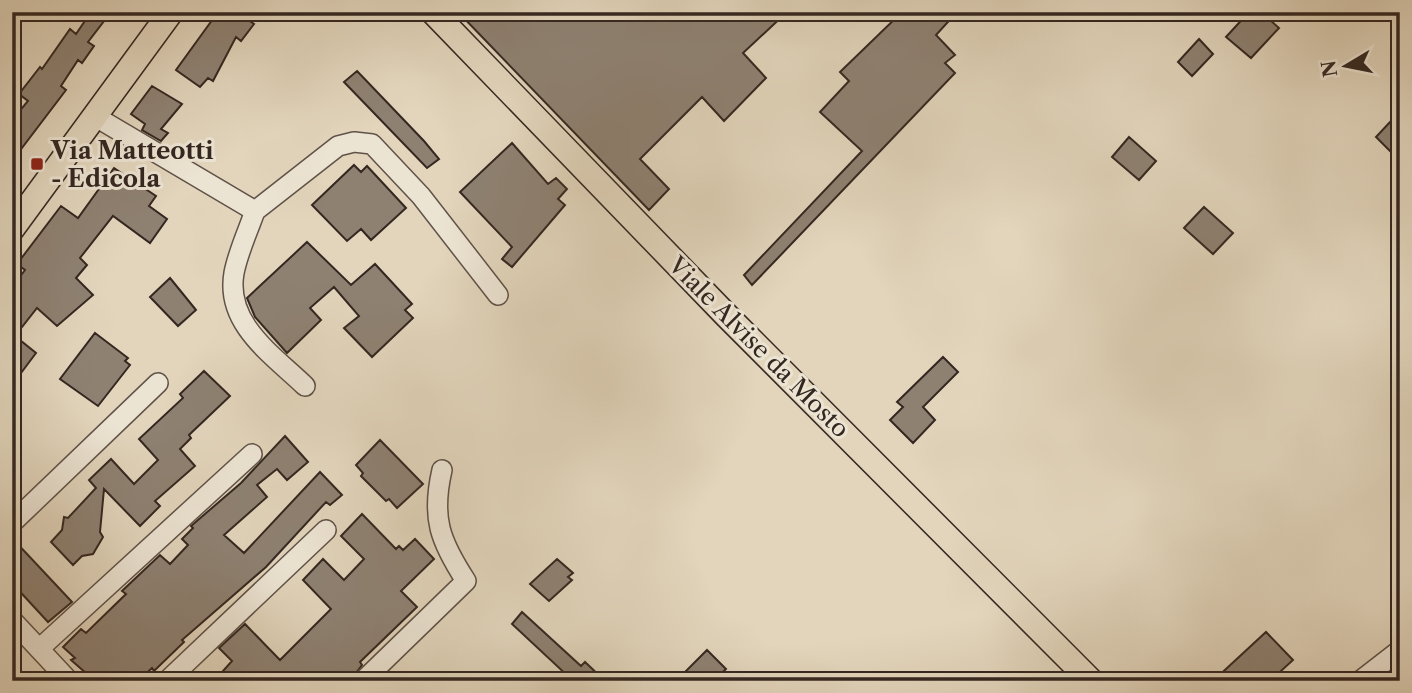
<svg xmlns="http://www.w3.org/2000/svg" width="1412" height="693" viewBox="0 0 1412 693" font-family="'Libre Caslon Text',serif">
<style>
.building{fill:#8e8172;stroke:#342721;stroke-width:2}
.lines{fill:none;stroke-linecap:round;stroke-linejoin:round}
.minor-casing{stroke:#605248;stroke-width:22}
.major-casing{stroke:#342721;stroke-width:27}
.minor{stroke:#ece4d3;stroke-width:19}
.major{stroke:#e2d5bc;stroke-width:24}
.poi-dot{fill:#8f2418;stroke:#ece4d3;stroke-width:2.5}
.labels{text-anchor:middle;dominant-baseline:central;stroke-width:6;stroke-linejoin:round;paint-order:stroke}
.poi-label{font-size:24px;font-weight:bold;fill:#342721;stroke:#ece4d3;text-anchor:start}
.street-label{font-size:24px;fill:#342721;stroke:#ece4d3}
</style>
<rect width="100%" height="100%" fill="#e2d5bc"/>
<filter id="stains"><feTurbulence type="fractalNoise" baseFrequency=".00286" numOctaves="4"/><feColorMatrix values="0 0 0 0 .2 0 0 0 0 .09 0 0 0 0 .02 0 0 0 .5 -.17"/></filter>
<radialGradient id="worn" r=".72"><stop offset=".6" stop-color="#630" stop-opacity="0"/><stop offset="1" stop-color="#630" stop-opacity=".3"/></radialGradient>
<path class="building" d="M91 12H111L88 42 94 46 82 63 78 60 61 86 66 90 12 161V120L28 101 19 94 40 67 42 69 70 29 76 34Z
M218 12H237L254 24 241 41 236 37 213 81 208 78 200 87 176 70Z
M458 12H787L743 53 766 78 724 121 702 97 640 159 669 189 649 210Z
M902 12H957L936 35 955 55 945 63 955 73 752 285 744 275 862 151 820 112 849 81 840 72Z
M1249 12H1261L1279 28 1251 58 1226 37Z
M1199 39 1213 54 1192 76 1178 62Z
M357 71 424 141 439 159 427 168 344 82Z
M152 86 182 104 161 129 168 133 161 141 142 130 145 124 131 114Z
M1390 122 1400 134V161L1376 137Z
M1129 137 1156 161 1139 180 1112 157Z
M512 143 548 184 556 178 567 189 558 199 565 205 512 267 502 259 512 247 460 192Z
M354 165 361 172 367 166 406 208 371 240 361 229 347 241 312 205Z
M114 168 156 196 149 206 167 219 150 243 113 216 80 258 87 265 76 278 93 295 57 326 37 308 15 336 36 353 12 385V287L25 270 17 264 61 206 78 218Z
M1204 207 1233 233 1213 254 1184 228Z
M307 242 351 285 375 264 412 304 405 310 413 318 372 357 344 328 359 316 334 287 310 308 321 320 287 353 255 317 247 298Z
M170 278 196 310 178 326 150 297Z
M95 333 128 358 125 361 130 365 98 406 60 379Z
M943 357 958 372 923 407 935 420 913 443 890 420 903 407 897 402Z
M204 371 230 396 189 435 191 438 180 449 195 466 155 501 160 506 140 526 104 489 100 532 103 537 93 554 82 556 73 565 51 542 62 530 64 517 68 518 96 488 89 480 111 459 134 484 158 460 139 439 183 398 180 394Z
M285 436 308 462 287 480 277 469 257 485 267 497 224 535 244 553 320 472 342 495 330 505 326 502 266 567 182 640 184 642 154 671 152 668 138 681H95L71 660 75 658 63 647 81 629 86 633 126 594 122 591 160 555 170 564 188 545 182 539 193 528 191 526 241 483Z
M380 440 423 484 397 508 389 499 386 501 361 476 363 473 356 465Z
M362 514 396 549 399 546 403 550 415 539 434 559 401 591 417 607 360 662 362 665 350 681H214L232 661 219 648 245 624 280 660 331 609 303 580 323 559 344 580 364 559 341 536Z
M12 538 72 602 48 622 12 583Z
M557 559 573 573 568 577 572 580 549 601 530 584Z
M522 612 581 666 585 662 605 681H567L570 678 512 624Z
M1266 632 1293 660 1270 681H1213Z
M707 650 726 669 713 681H691L684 673Z"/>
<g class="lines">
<g class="minor-casing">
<path id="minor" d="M96 117 255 211C248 231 238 252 234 273 225 324 273 355 305 386
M255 211 338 146 354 142 372 144 421 196 498 295
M12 523 158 383
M12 620 69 681
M39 649 252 454
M167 681 326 530
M363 681 466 581C440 541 431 518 442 470
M1360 681 1400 650"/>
</g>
<g class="major-casing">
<path id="major" d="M433 12 726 315 1091 681
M12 229 171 12"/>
</g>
<use href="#minor" class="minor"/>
<use href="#major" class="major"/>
</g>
<rect class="poi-dot" x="30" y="157" width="14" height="14" rx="3.5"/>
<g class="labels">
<g class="poi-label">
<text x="51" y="150">Via Matteotti<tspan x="51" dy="28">- Edicola</tspan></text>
</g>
<g class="street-label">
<text transform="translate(759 347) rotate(45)">Viale Alvise da Mosto</text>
</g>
</g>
<rect width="1412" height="693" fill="none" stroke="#e2d5bc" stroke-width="42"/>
<rect x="14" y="14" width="1384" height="665" fill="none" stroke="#342721" stroke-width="3.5"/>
<rect x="21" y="21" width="1370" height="651" fill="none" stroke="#342721" stroke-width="2"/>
<g transform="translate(1346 66) rotate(260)" stroke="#ece4d3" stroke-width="5" paint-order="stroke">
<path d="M0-5L12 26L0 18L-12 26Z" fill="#342721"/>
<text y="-10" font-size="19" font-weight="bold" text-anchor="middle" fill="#342721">N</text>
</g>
<rect width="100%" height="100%" filter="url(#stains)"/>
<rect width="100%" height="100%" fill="url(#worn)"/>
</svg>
